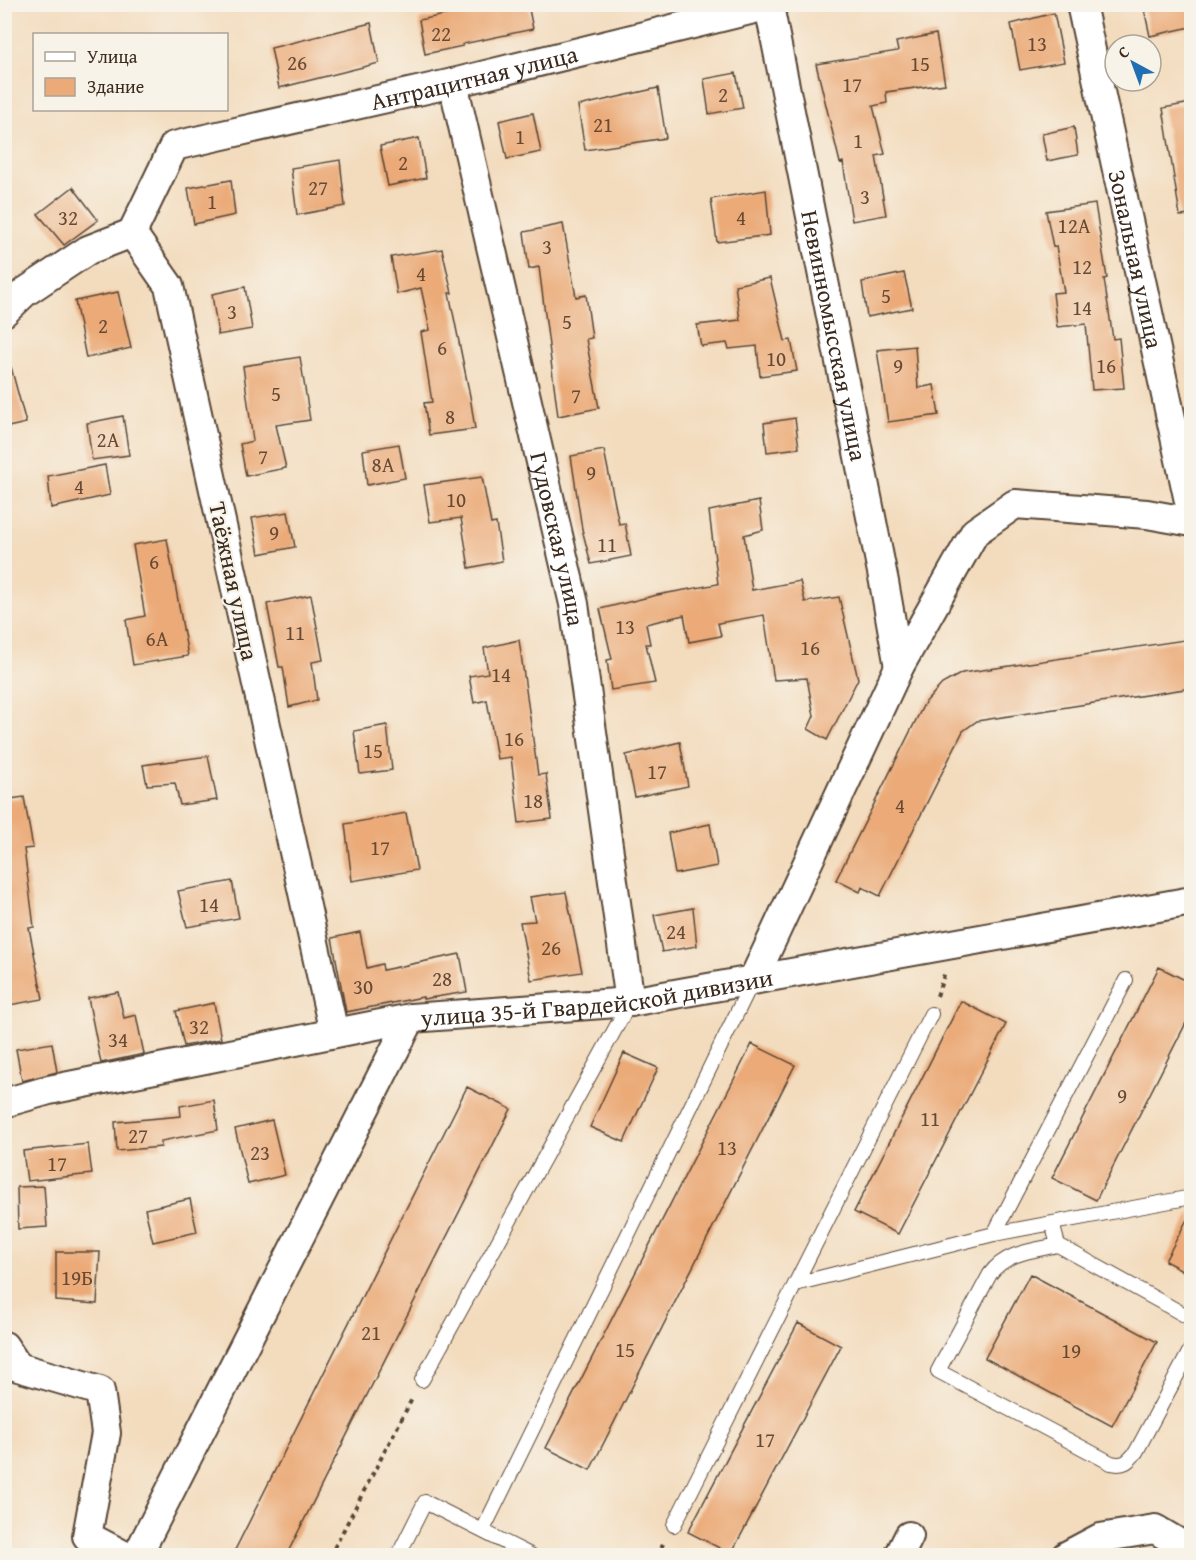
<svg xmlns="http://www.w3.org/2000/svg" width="1196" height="1560" viewBox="0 0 1196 1560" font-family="'Gentium Book Plus',serif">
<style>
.building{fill:#ebaa78}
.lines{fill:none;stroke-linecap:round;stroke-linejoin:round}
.service-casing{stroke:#574536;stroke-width:16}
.minor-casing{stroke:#574536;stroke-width:32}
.path{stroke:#574536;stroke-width:4;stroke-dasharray:4.5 4.5;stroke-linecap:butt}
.service{stroke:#fff;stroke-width:14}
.minor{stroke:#fff;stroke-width:28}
.labels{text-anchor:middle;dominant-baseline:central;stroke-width:4.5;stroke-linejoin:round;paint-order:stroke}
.number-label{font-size:21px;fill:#674a34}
.street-label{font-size:24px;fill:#3b2a1e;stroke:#f7f3e8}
</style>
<rect width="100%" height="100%" fill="#f7f3e8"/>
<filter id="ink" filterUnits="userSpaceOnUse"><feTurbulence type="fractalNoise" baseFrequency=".0167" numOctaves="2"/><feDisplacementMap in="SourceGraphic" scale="12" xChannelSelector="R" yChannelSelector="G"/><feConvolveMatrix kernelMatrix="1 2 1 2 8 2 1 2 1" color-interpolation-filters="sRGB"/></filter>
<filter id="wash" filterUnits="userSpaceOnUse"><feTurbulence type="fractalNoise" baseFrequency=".008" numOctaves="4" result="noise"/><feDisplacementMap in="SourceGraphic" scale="24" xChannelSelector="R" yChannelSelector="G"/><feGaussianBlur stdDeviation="1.35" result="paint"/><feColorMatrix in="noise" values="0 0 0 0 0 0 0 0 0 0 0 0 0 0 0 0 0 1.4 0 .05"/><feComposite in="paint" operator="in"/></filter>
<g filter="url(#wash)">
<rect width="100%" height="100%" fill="#f3dcbe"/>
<g id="blocks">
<path class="building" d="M500 4H528L533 29 463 44V46L425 54 419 20Z
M1143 4H1191V27L1150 36Z
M1054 13 1064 62 1020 70 1011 24Z
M371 23 379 63 279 88 271 48Z
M936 34 945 84 886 92 887 103 873 106 885 154 876 156 886 215 852 221 843 162 840 163 816 64 898 51 896 42Z
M736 73 743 108 709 114 704 79Z
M658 88 666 138 585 150 578 106Z
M1191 103V215L1180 216 1163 108Z
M533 113 541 152 507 159 499 121Z
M1074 127 1078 155 1047 161 1042 134Z
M419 138 426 178 388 186 380 146Z
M340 160 345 206 297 215 291 168Z
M231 180 235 215 194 224 188 188Z
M73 187 98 220 64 245 38 214Z
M766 190 770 235 717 242 711 199Z
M1095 204 1107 278 1104 279 1113 339 1119 338 1124 388 1092 390 1086 324 1057 327 1053 293 1064 292 1056 246 1053 247 1046 211Z
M563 224 576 297 586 295 592 338 586 339 599 408 558 416 539 267 529 269 524 232Z
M442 249 452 293H449L470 396 475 429 429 435 424 403 432 402 421 332 430 330 421 288 397 294 391 257Z
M904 273 912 308 867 317 862 282Z
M770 278 785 341 791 340 797 371 760 376 757 346 729 349 727 343 701 346 697 325 740 320 735 285Z
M245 287 252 329 218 335 212 294Z
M118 292 131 348 86 358 75 301Z
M915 346 918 388 934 385 939 415 888 422 877 350Z
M300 357 310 420 276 425 286 468 246 476 240 444 253 441 243 366Z
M11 367 26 423 4 428V368Z
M123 416 129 455 92 460 87 423Z
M795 418 799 448 767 452 764 423Z
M399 444 405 478 367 485 363 450Z
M604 450 619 524 625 523 631 556 591 564 582 529 571 456Z
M105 465 110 495 51 508 48 476Z
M482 477 491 524 496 523 502 561 469 568 461 518 430 522 424 485Z
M759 501 763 530 744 535 752 590 800 581 805 602 839 597 858 679 827 740 808 729 814 716 807 678 774 680 764 615 718 623 721 636 689 642 684 615 646 624 650 644H646L655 683 611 690 607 660 612 659 600 609 657 595 718 584 709 511Z
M288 512 295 547 259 554 252 518Z
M167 539 188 656 133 665 126 620 145 616 133 545Z
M311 595 323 660 312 662 317 700 289 707 283 667H279L267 604Z
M1191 639V688L977 721 963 731 880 896 862 887 860 892 836 880 924 704 942 684 962 673Z
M519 640 538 775 546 774 552 819 519 823 511 757 497 759 487 700 474 703 469 676 488 673 484 648Z
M387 725 392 770 360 774 354 731Z
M680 742 688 786 635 797 626 755Z
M208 756 217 800 180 805 175 783 147 785 143 765Z
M24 797 33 848 24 849 34 927 29 928 43 999 10 1005 4 979V800Z
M406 813 417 870 352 881 345 824Z
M710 824 717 866 675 874 668 833Z
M232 881 239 918 187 927 178 891Z
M566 892 582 972 531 980 520 922 535 921 530 897Z
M693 908 697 946 662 952 654 915Z
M360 932 367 968 382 964 383 970 460 954 467 992 423 999V997L346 1012 332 938Z
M1159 967 1191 983V1013L1096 1200 1052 1178Z
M118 992 124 1018 136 1015 144 1054 101 1063 88 998Z
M961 1001 1006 1024 898 1234 854 1212Z
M214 1003 221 1039 184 1046 176 1011Z
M52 1043 57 1072 22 1081 16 1049Z
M752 1044 795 1065 590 1470 546 1448Z
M624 1053 658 1068 624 1142 590 1127Z
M467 1087 511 1109 286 1556H232Z
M214 1100 218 1130 161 1141V1147L117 1151 115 1122 181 1116 180 1106Z
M272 1120 285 1175 248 1184 235 1129Z
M88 1144 92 1174 27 1181 23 1151Z
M44 1186 47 1227 18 1229 17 1187Z
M190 1199 197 1232 153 1242 145 1209Z
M1191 1212V1275L1165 1261Z
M56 1252H100L97 1304 56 1301Z
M1030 1274 1157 1342 1112 1426 985 1358Z
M798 1323 841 1346 731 1554 688 1532Z"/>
</g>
</g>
<g filter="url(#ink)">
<use href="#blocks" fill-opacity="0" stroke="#574536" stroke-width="1.5"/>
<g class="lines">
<g class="service-casing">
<path id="service" d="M1052 1223 1058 1245 1192 1319
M994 1234 1126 980
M1058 1245C1032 1251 1006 1252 990 1274L938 1371 1111 1463C1124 1466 1128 1462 1136 1452L1192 1347
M795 1284 994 1234 1192 1197
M422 1380 630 1002
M674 1525 931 1014
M483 1530 753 980
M398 1556 425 1502 532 1556"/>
</g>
<g class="minor-casing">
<g id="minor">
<path id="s1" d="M1081 4 1192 515"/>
<path id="s2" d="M769 6 884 582 899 667"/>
<path id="s3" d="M453 83 574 604 630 1002"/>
<path d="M4 312 25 292 88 250 132 233"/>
<path d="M754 978 899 667 975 532 1015 504 1147 514 1192 522"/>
<path id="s4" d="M334 1033 169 286 132 233 174 146 453 83 774 4"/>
<path id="s5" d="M4 1103 49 1090 411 1018 630 1002 1192 901"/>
<path d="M4 1346 18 1367 100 1391 106 1433 87 1536 125 1556"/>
<path d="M137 1556 411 1018"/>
<path d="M899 1556 909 1536"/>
<path d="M1066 1556 1100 1538 1155 1529 1192 1551"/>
</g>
</g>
<path class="path" d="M937 996 945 972
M330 1556 413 1397
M657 1556 665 1540"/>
<use href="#service" class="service"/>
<use href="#minor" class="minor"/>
</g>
</g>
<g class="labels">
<g class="number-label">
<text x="441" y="33">22</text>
<text x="1037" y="43">13</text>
<text x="297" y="62">26</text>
<text x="920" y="63">15</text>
<text x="852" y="84">17</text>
<text x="723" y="94">2</text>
<text x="603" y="124">21</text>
<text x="520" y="136">1</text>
<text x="858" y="140">1</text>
<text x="403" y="162">2</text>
<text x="318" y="187">27</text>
<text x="865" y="196">3</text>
<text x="212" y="201">1</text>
<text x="68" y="217">32</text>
<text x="741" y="217">4</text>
<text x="1074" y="225">12А</text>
<text x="547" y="246">3</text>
<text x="1082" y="266">12</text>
<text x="421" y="273">4</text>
<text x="886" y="295">5</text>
<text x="1082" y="307">14</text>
<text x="232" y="311">3</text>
<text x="567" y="321">5</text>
<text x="103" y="325">2</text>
<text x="442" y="347">6</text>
<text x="776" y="358">10</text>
<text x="898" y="365">9</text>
<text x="1106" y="365">16</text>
<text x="276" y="393">5</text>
<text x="576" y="395">7</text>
<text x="450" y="416">8</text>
<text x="108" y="439">2А</text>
<text x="263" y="456">7</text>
<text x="383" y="464">8А</text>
<text x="591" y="472">9</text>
<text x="79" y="486">4</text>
<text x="456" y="499">10</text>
<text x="274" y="532">9</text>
<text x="607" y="544">11</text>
<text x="154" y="561">6</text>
<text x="625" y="626">13</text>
<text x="295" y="632">11</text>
<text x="157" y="638">6А</text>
<text x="810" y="647">16</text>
<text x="501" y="674">14</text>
<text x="514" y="738">16</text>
<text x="373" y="750">15</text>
<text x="657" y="771">17</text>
<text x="533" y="800">18</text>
<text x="900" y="805">4</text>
<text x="380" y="847">17</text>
<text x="209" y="904">14</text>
<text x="676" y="931">24</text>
<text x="551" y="947">26</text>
<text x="442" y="978">28</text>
<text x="363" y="986">30</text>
<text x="199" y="1026">32</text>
<text x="118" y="1039">34</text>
<text x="1122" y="1095">9</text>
<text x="930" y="1118">11</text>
<text x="138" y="1135">27</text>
<text x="727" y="1147">13</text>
<text x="260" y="1152">23</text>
<text x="57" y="1163">17</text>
<text x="77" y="1277">19Б</text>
<text x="371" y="1332">21</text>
<text x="625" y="1349">15</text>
<text x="1071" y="1350">19</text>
<text x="765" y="1439">17</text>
</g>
<g class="street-label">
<text stroke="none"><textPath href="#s4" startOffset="1234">Антрацитная улица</textPath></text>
<text stroke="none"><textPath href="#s1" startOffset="261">Зональная улица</textPath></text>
<text stroke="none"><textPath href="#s2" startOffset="336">Невинномысская улица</textPath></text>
<text stroke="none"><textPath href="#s3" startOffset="468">Гудовская улица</textPath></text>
<text transform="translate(234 581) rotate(78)">Таёжная улица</text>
<text stroke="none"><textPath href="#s5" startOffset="603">улица 35-й Гвардейской дивизии</textPath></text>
</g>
</g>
<rect width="1196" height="1560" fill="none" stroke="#f7f3e8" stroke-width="24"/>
<rect x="33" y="33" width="195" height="78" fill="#f7f3e8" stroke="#aca397" stroke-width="1.5"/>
<rect x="45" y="52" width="30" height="9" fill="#ffffff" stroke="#aca397" stroke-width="1.5"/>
<text x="87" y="63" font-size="18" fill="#3b2a1e">Улица</text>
<rect x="45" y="78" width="30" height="18" fill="#ebaa78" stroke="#aca397" stroke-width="1.5"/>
<text x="87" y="93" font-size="18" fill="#3b2a1e">Здание</text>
<g transform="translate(1133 63) rotate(319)"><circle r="28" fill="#f7f3e8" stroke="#aca397" stroke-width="1.5"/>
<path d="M0-4.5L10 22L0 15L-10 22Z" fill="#1f6fb2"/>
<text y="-9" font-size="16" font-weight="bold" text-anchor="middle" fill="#3b2a1e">С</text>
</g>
</svg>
